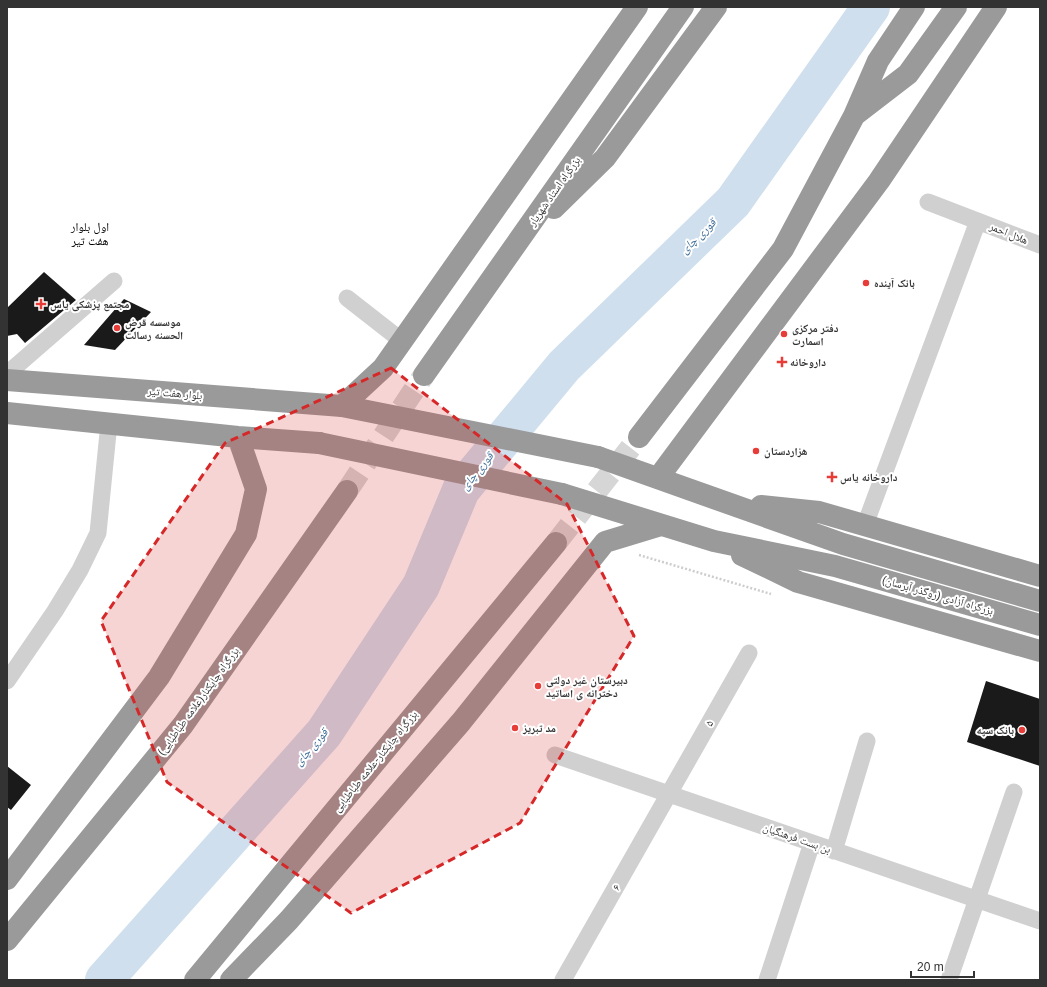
<svg xmlns="http://www.w3.org/2000/svg" width="1047" height="987" viewBox="0 0 1047 987" font-family="Helvetica,'Noto Naskh Arabic',sans-serif">
<style>
.lines{fill:none;stroke-linecap:round;stroke-linejoin:round}
.river{stroke:#cfdfee;stroke-width:38}
.building{fill:#1a1a1a}
.highway-tunnel{stroke:#d6d6d6;stroke-width:22;stroke-dasharray:22 11;stroke-linecap:butt}
.path{stroke:#cdcdcd;stroke-width:2.5;stroke-dasharray:2 2;stroke-linecap:butt}
.street{stroke:#d0d0d0;stroke-width:17}
.highway{stroke:#9a9a9a;stroke-width:22}
.highway-bridge{stroke:#9a9a9a;stroke-width:22}
.marked{fill:#d62828;fill-opacity:0.2;stroke:#d62828;stroke-width:3;stroke-dasharray:8 5;stroke-linejoin:round}
.poi-dot{fill:#e73c38;stroke:#fff;stroke-width:1.5}
.labels{text-anchor:middle;dominant-baseline:central;stroke-width:4;stroke-linejoin:round;paint-order:stroke}
.street-label{font-size:11px;fill:#333;stroke:#fff}
.poi-label{font-size:11px;font-weight:bold;fill:#333;stroke:#fff;text-anchor:start}
.neighbourhood-label{font-size:12px;fill:#000;stroke:#fff}
.water-label{font-size:12px;font-style:italic;fill:#3e6c97;stroke:#fff}
</style>
<rect width="100%" height="100%" fill="#fff"/>
<g class="lines">
<path class="river" d="M104 980 324 733 421 586 461 490 564 366 733 202 871 7"/>
</g>
<path class="building" d="M44 272 76 300 25 343 17 334 7 336V308Z
M124 299 151 312 115 350 84 345Z
M986 681 1040 699V766L967 742Z
M7 766 31 785 11 810 7 807Z"/>
<g class="lines">
<path class="highway-tunnel" d="M347 491 424 375
M556 543 639 437"/>
<path class="path" d="M639 555 771 594"/>
<path class="street" d="M928 202 1040 245
M347 298 402 341
M7 374 114 281
M865 525 978 221
M7 681 55 611 80 570 98 533 109 423
M555 755 1040 921
M834 851 867 741
M563 980 749 653
M767 980 812 843
M949 980 1014 792"/>
<path class="highway" d="M856 114 908 74 956 7
M554 208 605 158 716 7
M424 375 683 7
M7 380 342 406 383 368 637 7
M7 413 238 437 319 443
M639 437 783 249 854 116 878 61 914 7
M598 457 843 544 1040 601
M658 478 879 181 996 7
M562 494 714 541 835 566 1040 625
M761 506 819 512 1040 576
M742 555 798 582 1040 651
M7 879 159 677 246 534 256 489 238 437
M7 940 183 725 347 491
M195 980 556 543
M231 980 289 920 461 722 605 542 661 525"/>
<path class="highway-bridge" d="M342 406 598 457
M319 443 562 494"/>
</g>
<path class="marked" d="M391 368 567 504 634 636 520 823 351 913 167 782 101 621 225 443Z"/>
<g class="poi-dot">
<circle cx="866" cy="283" r="4"/>
<path d="M39 298h4v4h4v4h-4v4h-4v-4h-4v-4h4z"/>
<circle cx="117" cy="328" r="4"/>
<circle cx="784" cy="334" r="4"/>
<path d="M780 356h4v4h4v4h-4v4h-4v-4h-4v-4h4z"/>
<circle cx="756" cy="451" r="4"/>
<path d="M830 471h4v4h4v4h-4v4h-4v-4h-4v-4h4z"/>
<circle cx="538" cy="686" r="4"/>
<circle cx="515" cy="728" r="4"/>
<circle cx="1022" cy="730" r="4"/>
</g>
<g class="labels">
<g class="street-label">
<text transform="translate(554 191) rotate(-55)">بزرگراه استاد شهریار</text>
<text transform="translate(1009 233) rotate(22)">هلال احمر</text>
<text transform="translate(175 393) rotate(5)">بلوار هفت تیر</text>
<text transform="translate(938 595) rotate(16)">بزرگراه آزادی (روگذر آبرسان)</text>
<text transform="translate(198 701) rotate(-54)">بزرگراه چایکنار(علامه طباطبایی)</text>
<text transform="translate(709 723) rotate(-60)">۵</text>
<text transform="translate(375 761) rotate(-51)">بزرگراه چایکنار-علامه طباطبایی</text>
<text transform="translate(797 838) rotate(19)">بن بست فرهنگیان</text>
<text transform="translate(616 887) rotate(-60)">۶</text>
</g>
<g class="poi-label">
<text x="874" y="283">بانک آینده</text>
<text x="50" y="304">مجتمع پزشکی یاس</text>
<text x="125" y="322">موسسه قرض<tspan x="125" dy="13">الحسنه رسالت</tspan></text>
<text x="792" y="328">دفتر مرکزی<tspan x="792" dy="13">اسمارت</tspan></text>
<text x="790" y="362">داروخانه</text>
<text x="764" y="451">هزاردستان</text>
<text x="840" y="477">داروخانه یاس</text>
<text x="546" y="680">دبیرستان غیر دولتی<tspan x="546" dy="13">دخترانه ی اساتید</tspan></text>
<text x="523" y="728">مد تبریز</text>
<text x="1014" y="730" text-anchor="end">بانک سپه</text>
</g>
<g class="neighbourhood-label">
<text x="90" y="227">اول بلوار<tspan x="90" dy="14">هفت تیر</tspan></text>
</g>
<g class="water-label">
<text transform="translate(698 236) rotate(-44)">قوری چای</text>
<text transform="translate(477 471) rotate(-51)">قوری چای</text>
<text transform="translate(311 747) rotate(-49)">قوری چای</text>
</g>
</g>
<rect width="1047" height="987" fill="none" stroke="#333333" stroke-width="16"/>
<path d="M911 971v6h63v-6" fill="none" stroke="#333333" stroke-width="2"/>
<text x="917" y="971" font-size="12" fill="#333333" stroke="#ffffff" stroke-width="3" paint-order="stroke">20 m</text>
</svg>
